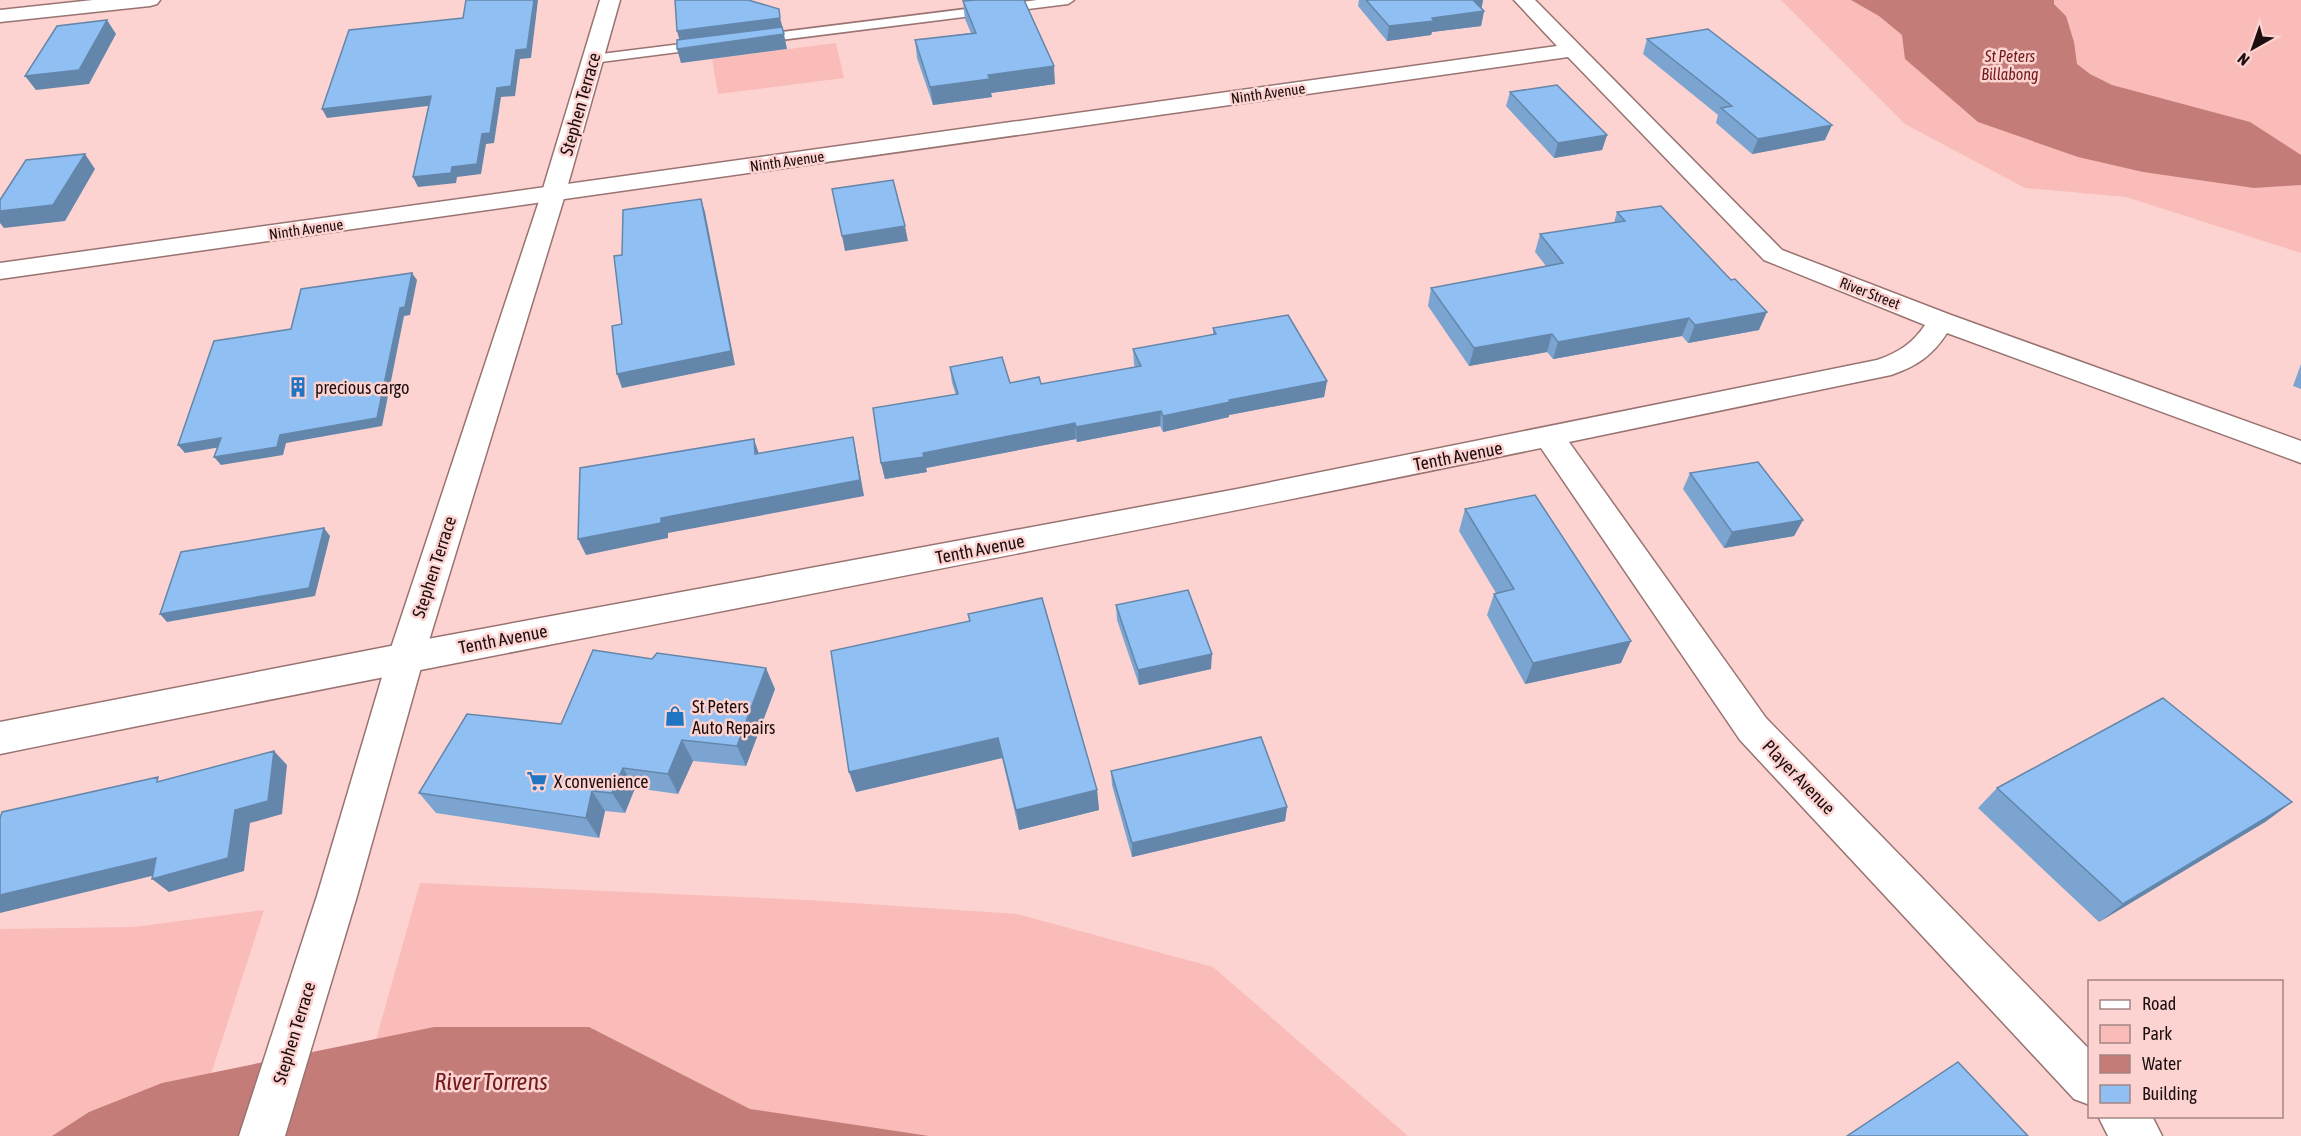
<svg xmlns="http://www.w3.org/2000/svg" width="2301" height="1136" viewBox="0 0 2301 1136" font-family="'Asap Condensed',sans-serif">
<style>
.green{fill:#f9bcb8}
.water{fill:#c47c79}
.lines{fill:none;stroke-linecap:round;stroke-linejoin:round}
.lane-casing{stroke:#987371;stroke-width:3}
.street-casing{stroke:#987371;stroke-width:3}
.secondary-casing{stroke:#987371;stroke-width:3}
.lane{fill:#fff;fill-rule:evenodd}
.street{fill:#fff;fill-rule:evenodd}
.secondary{fill:#fff;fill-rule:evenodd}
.wall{fill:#7ba4d1}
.shaded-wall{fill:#6486aa}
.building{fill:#8fbff3;stroke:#6486aa;stroke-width:1.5}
.labels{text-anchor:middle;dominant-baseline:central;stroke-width:5;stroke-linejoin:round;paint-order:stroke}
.far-street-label{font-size:15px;fill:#1d0f0f;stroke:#fcd3d0}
.far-water-label{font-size:16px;font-style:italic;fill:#70191f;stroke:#fcd3d0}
.street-label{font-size:18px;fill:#1d0f0f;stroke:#fcd3d0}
.poi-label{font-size:18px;fill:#1d0f0f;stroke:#fcd3d0;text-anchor:start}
.near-water-label{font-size:24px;font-style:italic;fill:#70191f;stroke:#fcd3d0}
</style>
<rect width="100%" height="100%" fill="#fcd3d0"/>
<path class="green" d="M1781 0H2301V253L2126 197 2025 188 1905 124Z
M836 43 844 78 718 94 712 59Z
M420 883 808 900 1017 914 1213 967 1408 1136H349Z
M264 910 191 1136H0V929L134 927Z"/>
<path class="water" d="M1851 0H2054V4L2066 16 2074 42 2077 64 2090 74 2112 85 2250 122 2301 155V185L2254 188 2143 172 2078 157 1978 122 1905 59 1902 35 1879 16Z
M434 1027H589L750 1109 929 1136H52L89 1112 162 1083Z"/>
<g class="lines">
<g class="lane-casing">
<path id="lane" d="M1037 0H1074L1068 4 757 43 750 39 757 35Z
M705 41 712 45 710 48 593 63 586 59 593 55Z"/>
</g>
<g class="street-casing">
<path id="street" d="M93 0H160L157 4 150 6 0 22V10Z
M1514 0H1535L1782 250 1951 315 2301 441V463L1947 333C1932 356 1917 366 1891 375L1569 442 1766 718 2090 1050V1105L2074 1099 1740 740 1541 448C1028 555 513 649 0 754V722L406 643 1237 489 1877 360C1898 353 1913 343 1925 325L1764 260 1568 57 0 279V263L1557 46Z
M2098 1116H2152L2162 1136H2108Z"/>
</g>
<g class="secondary-casing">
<path id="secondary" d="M600 0H620L565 195 424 657 357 896 285 1136H239L317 896 388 657 541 195Z"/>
</g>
<use href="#lane" class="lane"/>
<use href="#street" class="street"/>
<use href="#secondary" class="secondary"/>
</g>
<path class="wall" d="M1359 0H1483L1481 8 1484 11 1481 26 1432 32 1431 35 1387 41 1358 6Z
M963 1 1055 84 991 93 992 97 933 105 917 58 915 40 971 33 965 19Z
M1647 39 1825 140 1752 154 1716 123 1718 115 1643 54Z
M1510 92 1607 135 1602 150 1554 158 1506 106Z
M1617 212 1759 330 1688 343 1682 336 1553 359 1547 352 1469 366 1428 306 1431 288 1546 266 1535 252 1540 234 1614 223Z
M1213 328 1327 381 1324 397 1229 415V417L1163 432 1160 426 1077 442 1076 439 926 468 927 472 885 479 881 463 956 395 952 383 950 367 1010 383 1041 384 1135 367 1134 364 1133 349 1213 335Z
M2301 364V389L2293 386Z
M1690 473 1803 520 1794 536 1724 548 1683 489Z
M1465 509 1621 663 1525 684 1487 615 1494 594 1496 593 1459 531Z
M1116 605 1211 669 1139 685 1117 620Z
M968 614 1097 790 1099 810 1019 830 1002 758 856 792 970 622Z
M775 689 746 766 693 761 678 794 635 788 625 813 605 811 599 838 436 813 419 793 561 724Z
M1111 771 1287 807 1285 821 1132 857 1112 785Z
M1997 788 2292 802 2265 822 2099 922 1978 808Z"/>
<path class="shaded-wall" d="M534 0H538L531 58 520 59 515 96 501 97 494 143 486 144 481 174 457 177 456 183 418 187 413 177 452 167 482 134 497 88 516 50Z
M1472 0H1483L1481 12Z
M1484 11 1481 26 1432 32 1431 35 1387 41 1389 26 1432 18Z
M780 18 783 29 680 42 677 31Z
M107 20 116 34 89 84 36 90 25 76Z
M784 34 787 49 681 63 677 49Z
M1054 66 1055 84 991 93 992 97 933 105 930 87 988 75Z
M431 96 436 105 327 118 322 109Z
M1832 125 1825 140 1752 154 1758 139Z
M1607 135 1602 150 1554 158 1558 143Z
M85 154 95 169 65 221 4 228 0 223V211Z
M701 199 705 212 735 365 622 388 617 374Z
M905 226 908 241 845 251 842 236Z
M412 273 417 280 410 315 404 316 382 426 286 443 283 455 221 465 214 457 400 308Z
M1767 312 1759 330 1688 343 1695 325Z
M1689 318 1682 336 1553 359 1558 342Z
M1552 334 1547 352 1469 366 1474 348Z
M1327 381 1324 397 1229 415V417L1163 432V416L1229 400Z
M1161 411 1160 426 1077 442 1076 427Z
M1075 423 1076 439 926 468 927 472 885 479 881 463 923 453Z
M853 437 856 452 864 496 668 533V538L586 555 578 539 661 518Z
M221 438 227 446 185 453 178 445Z
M754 439 759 454H755Z
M1803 520 1794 536 1724 548 1732 532Z
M324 528 330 536 315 596 167 622 160 614Z
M1631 641 1621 663 1525 684 1533 663Z
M1212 654 1211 669 1139 685 1138 670Z
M766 668 775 689 746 766 737 746Z
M998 738 1002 758 856 792 849 772Z
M682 740 693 761 678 794 668 774Z
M274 751 287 765 282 814 250 823 244 871 169 892 152 879 235 810Z
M623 768 635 788 625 813 612 793Z
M1097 790 1099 810 1019 830 1016 810Z
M592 791 605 811 599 838 586 818Z
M2292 802 2265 822 2099 922 2123 904Z
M1287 807 1285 821 1132 857V843Z
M156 858 172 871 0 913V895Z"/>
<path class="building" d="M466 0H534L527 49 516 50 511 86 497 88 490 133 482 134 477 164 452 167 451 173 413 177 431 96 322 109 349 30 463 18Z
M675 0H748L779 9 780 18 677 31Z
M975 0H1024L1054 66 988 75 990 79 930 87 915 40 976 33 963 1Z
M1366 0H1473L1484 11 1432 18 1434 21 1389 26Z
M107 20 79 70 25 76 57 26Z
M782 27 784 34 677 49V40Z
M1708 29 1832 125 1758 139 1721 108 1732 106 1647 39Z
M1557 85 1607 135 1558 143 1510 92Z
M85 154 53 205 0 211V200L26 160Z
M893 180 905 226 842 236 832 189Z
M701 199 731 351 617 374 612 326 622 324 614 256 622 255 623 210Z
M1661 206 1731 280 1735 279 1767 312 1695 325 1689 318 1558 342 1552 334 1474 348 1431 288 1563 263 1540 234 1625 221 1617 212Z
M412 273 405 307 400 308 377 418 280 435 277 447 214 457 221 438 178 445 214 341 291 329 301 289Z
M1288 315 1327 381 1229 400 1230 402 1163 416 1161 411 1076 427 1075 423 923 453 924 457 881 463 873 408 958 394 950 367 1002 357 1010 383 1039 377 1041 384 1141 366 1133 349 1216 334 1213 328Z
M853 437 860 480 661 518V523L578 539 580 468 754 439 755 454Z
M1758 462 1803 520 1732 532 1690 473Z
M1535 495 1631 641 1533 663 1494 594 1514 589 1465 509Z
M324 528 309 588 160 614 181 552Z
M1188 590 1212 654 1138 670 1116 605Z
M1042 598 1097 790 1016 810 998 738 849 772 831 651 970 621 968 614Z
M593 650 652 659 657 653 766 668 737 746 682 740 668 774 623 768 612 793 592 791 586 818 419 793 467 714 561 724Z
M2163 698 2292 802 2123 904 1997 788Z
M1261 737 1287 807 1132 843 1111 771Z
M274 751 268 801 235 810 228 858 152 879 156 858 0 895V818L2 812 158 777 157 782Z
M1958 1062 2028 1136H1847Z"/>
<defs>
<g id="building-bare" transform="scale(1.62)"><path d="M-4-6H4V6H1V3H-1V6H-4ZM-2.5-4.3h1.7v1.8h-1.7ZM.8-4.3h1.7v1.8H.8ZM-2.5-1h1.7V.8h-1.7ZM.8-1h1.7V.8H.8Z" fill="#2075c3" stroke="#fcd3d0" stroke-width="2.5" paint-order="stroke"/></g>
<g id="shop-bare" transform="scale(1.62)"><path d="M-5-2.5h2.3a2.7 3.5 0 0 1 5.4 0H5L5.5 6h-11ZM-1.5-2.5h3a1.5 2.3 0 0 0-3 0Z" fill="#2075c3" stroke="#fcd3d0" stroke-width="2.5" paint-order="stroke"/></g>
<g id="supermarket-bare" transform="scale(1.62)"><path d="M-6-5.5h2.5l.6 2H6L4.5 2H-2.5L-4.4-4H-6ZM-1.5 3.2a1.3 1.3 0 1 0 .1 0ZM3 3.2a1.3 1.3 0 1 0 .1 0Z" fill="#2075c3" stroke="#fcd3d0" stroke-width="2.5" paint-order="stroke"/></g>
</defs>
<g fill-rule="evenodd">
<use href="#building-bare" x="298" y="387"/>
<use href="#shop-bare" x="675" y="716"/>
<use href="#supermarket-bare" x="537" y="781"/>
</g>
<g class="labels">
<g class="far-street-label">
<text transform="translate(1268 93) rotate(-8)">Ninth Avenue</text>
<text transform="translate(787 161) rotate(-8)">Ninth Avenue</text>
<text transform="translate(306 229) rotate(-8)">Ninth Avenue</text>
<text transform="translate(1870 293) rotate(21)">River Street</text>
</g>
<g class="far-water-label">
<text x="2010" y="56">St Peters<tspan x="2010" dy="18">Billabong</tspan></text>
</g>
<g class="street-label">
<text transform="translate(580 104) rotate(-74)">Stephen Terrace</text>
<text transform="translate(1458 456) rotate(-11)">Tenth Avenue</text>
<text transform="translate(980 549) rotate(-11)">Tenth Avenue</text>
<text transform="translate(434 567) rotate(-72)">Stephen Terrace</text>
<text transform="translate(503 639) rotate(-11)">Tenth Avenue</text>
<text transform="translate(1799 777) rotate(46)">Player Avenue</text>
<text transform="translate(294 1033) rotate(-73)">Stephen Terrace</text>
</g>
<g class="poi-label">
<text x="315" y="387">precious cargo</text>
<text x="692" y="706">St Peters<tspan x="692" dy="21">Auto Repairs</tspan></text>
<text x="554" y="781">X convenience</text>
</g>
<g class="near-water-label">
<text x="491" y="1081">River Torrens</text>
</g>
</g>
<rect x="2088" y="980" width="195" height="138" fill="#fcd3d0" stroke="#a38583" stroke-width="1.5"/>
<rect x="2100" y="1000" width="30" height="9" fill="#ffffff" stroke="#a38583" stroke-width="1.5"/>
<text x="2142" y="1010" font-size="18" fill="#1d0f0f">Road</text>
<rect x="2100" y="1025" width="30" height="18" fill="#f9bcb8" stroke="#a38583" stroke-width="1.5"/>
<text x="2142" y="1040" font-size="18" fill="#1d0f0f">Park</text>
<rect x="2100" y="1055" width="30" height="18" fill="#c47c79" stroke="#a38583" stroke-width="1.5"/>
<text x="2142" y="1070" font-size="18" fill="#1d0f0f">Water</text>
<rect x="2100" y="1085" width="30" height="18" fill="#8fbff3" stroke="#a38583" stroke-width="1.5"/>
<text x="2142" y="1100" font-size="18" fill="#1d0f0f">Building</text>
<g transform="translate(2253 48) rotate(220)" stroke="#fcd3d0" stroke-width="4.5" paint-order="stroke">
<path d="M0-4.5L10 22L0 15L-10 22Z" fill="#1d0f0f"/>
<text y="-9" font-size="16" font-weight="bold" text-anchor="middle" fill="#1d0f0f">N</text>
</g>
</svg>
